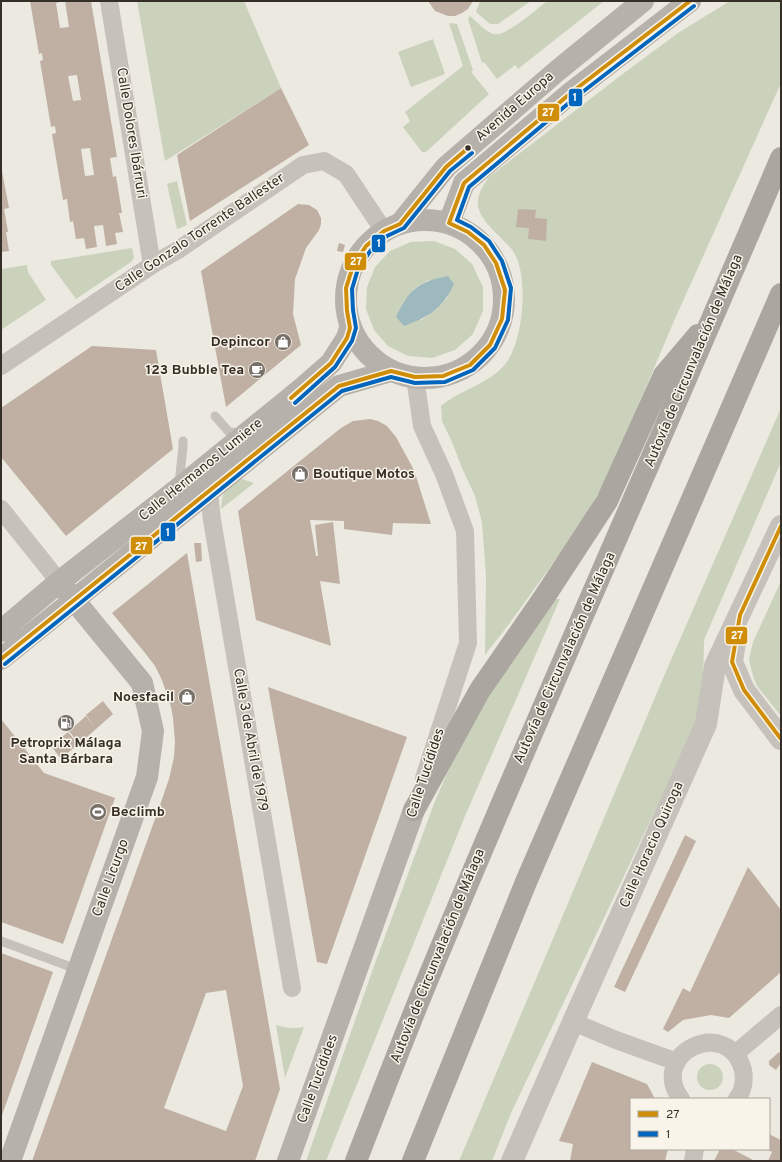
<svg xmlns="http://www.w3.org/2000/svg" width="782" height="1162" viewBox="0 0 782 1162" font-family="Overpass,sans-serif">
<style>
.green{fill:#cad2bc;fill-rule:evenodd}
.water{fill:#9eb9bd}
.building{fill:#bfb0a3;fill-rule:evenodd}
.lines{fill:none;stroke-linecap:round;stroke-linejoin:round}
.service{stroke:#c6c1ba;stroke-width:9}
.minor{stroke:#c6c1ba;stroke-width:18}
.tertiary{stroke:#c6c1ba;stroke-width:22}
.secondary{stroke:#b6b1ab;stroke-width:22}
.motorway{stroke:#aba7a0;stroke-width:22}
.bus-1-casing{stroke:#f9f4e9;stroke-width:7}
.bus-2-casing{stroke:#f9f4e9;stroke-width:7}
.bus-1{stroke:#d08e08;stroke-width:4}
.bus-2{stroke:#0065bd;stroke-width:4}
.bus-dot{fill:#362f28;stroke:#f9f4e9;stroke-width:1.5}
.labels{text-anchor:middle;dominant-baseline:central;stroke-width:3;stroke-linejoin:round;paint-order:stroke}
.street-label{font-size:14px;fill:#362f28;stroke:#f9f4e9}
.poi-label{font-size:14px;font-weight:bold;fill:#362f28;stroke:#f9f4e9;text-anchor:end}
.line-badge{stroke:#f9f4e9;stroke-width:1.5}
.badge-label{font-size:11px;text-anchor:middle;font-weight:bold;fill:#fff}
</style>
<rect width="100%" height="100%" fill="#ece9e1"/>
<path class="green" d="M137 1H244L281 88 165 161Z
M480 1H531L498 24H490L476 12Z
M547 1H604L518 69 515 65 497 79 484 62 482 63 468 19 470 16C477 22 485 31 493 34 506 37 537 9 547 1Z
M730 1H781V83L674 321 607 479 572 537 509 624 485 655 486 576 482 522 475 496 462 468 452 442 442 421 441 406C461 389 490 384 506 363 524 339 529 275 513 251 503 237 480 223 478 205 477 194 483 186 489 177L624 73 678 33Z
M449 23 457 24 473 70 471 72 489 94 426 152H422L403 127 410 121 405 112 463 66Z
M433 39 445 74 411 87 398 52Z
M177 181 187 225 177 229 167 184Z
M434 241 455 249 472 264 483 287V311L473 334 455 350 432 358 408 356 388 346 374 330 366 309 367 287 375 267 390 251 411 242ZM429 280 448 297 437 309 421 320 402 304 416 287Z
M132 248 134 258 131 262 76 299 51 265V261Z
M27 265 28 272 46 300 1 330V269Z
M781 408V462L704 640 703 683 700 715 684 750 511 1113 492 1161H459L667 669Z
M239 478 254 483 221 509C223 491 224 489 239 478Z
M781 581V716L757 686 753 676 749 660 753 642Z
M556 599H560L465 816 326 1161H306L374 966 435 801 475 710Z
M276 1025C286 1028 293 1029 304 1027L285 1078Z
M697 1077a13 13 0 1 1 26 0a13 13 0 1 1-26 0Z"/>
<path class="water" d="M448 276 454 284C443 308 429 317 404 326L396 317C409 289 418 282 448 276Z"/>
<path class="building" d="M30 1H64L56 3 60 28 69 27 65 1H91L117 157 110 158 113 177 116 176 122 213H119L123 232 115 233 117 244 106 246 103 225 94 226 97 247 86 249 84 238 76 239 73 221 70 222 67 199 63 200 52 134 56 133 55 126 51 127 40 61 43 60 42 53 39 54ZM77 75 81 100 73 101 68 76ZM90 148 94 175 85 176 81 149Z
M428 1H473L468 9 462 13 455 16H448L435 11Z
M281 88 309 145 190 221 177 155Z
M1 166 9 208 4 209 8 232H6L9 251 1 252Z
M298 204 309 205 317 210 321 218V224L319 230 306 248 295 279 293 314 301 345 226 407 201 271Z
M518 209 536 210 535 218 547 219 546 241 528 239 529 228 516 227Z
M339 243 345 245 343 252 337 251Z
M92 346 156 350 173 449 66 536 1 457V408Z
M370 419 378 421 387 426 396 437 414 470 431 524 393 523 392 535 344 529V521L310 520 316 556H318L315 525 333 522 340 584 320 581 331 646 256 620 238 511 341 428 353 421Z
M194 543H201L202 561 196 562Z
M187 553 280 1089 255 1161H32L160 805 169 779 174 757 175 742 173 718 171 707 162 680 155 666 145 653 112 613ZM226 990 243 1086 226 1131 164 1108 206 993Z
M268 687 407 737 327 964 317 962Z
M103 701 113 714 96 729 86 715Z
M86 716 96 729 79 744 69 731Z
M1 719 44 773 115 798 63 944 1 922Z
M68 732 78 744 61 759 51 746Z
M685 835 696 841 625 992 614 987Z
M748 867 781 910V972L729 1018 711 1015 683 1020 668 1032 663 1029 683 988 690 992Z
M1 953 53 972 1 1118Z
M779 1052 781 1053V1063L776 1070 769 1065V1061Z
M592 1062 647 1084 655 1099H631V1149H668L665 1161H570L573 1144 559 1141Z
M769 1134 781 1140V1161H768L772 1152 766 1149H769Z
M720 1149H732L755 1161H714Z"/>
<g class="lines">
<path class="service" d="M215 416 229 432 241 433
M179 484 183 447V441
M1 941 79 970"/>
<path class="minor" d="M109 1 152 265
M1 366 152 265 178 250 303 165 324 161 346 174 384 231
M415 377 422 426 444 474 465 531 468 643 424 778
M209 492 212 520 292 988
M1 509 65 589
M573 1022 616 1040 677 1062
M735 1054 781 1015
M681 1099C647 1053 728 1015 743 1070 745 1080 743 1091 737 1099
M693 1161 695 1149"/>
<path class="tertiary" d="M736 635 732 662 744 690 781 739
M512 1161 573 1022 706 724 715 666 781 526"/>
<path class="secondary" d="M346 299a79 79 0 1 1 158 0a79 79 0 1 1-158 0Z
M449 223 464 183 572 92 690 1
M400 224 446 167 557 71 643 1
M1 631 59 582 178 489 300 390 331 363 347 338 350 328
M1 659 339 386 391 371
M10 1161 147 777 153 731 142 683 65 589
M288 1161 414 810"/>
<path class="motorway" d="M414 810 480 690 545 596 607 501 664 375 698 335
M356 1161C377 1107 398 1052 420 998 536 716 662 439 781 158
M413 1161 526 882 781 294"/>
<g class="bus-1-casing">
<path id="bus-1" d="M291 398 331 363 347 338 350 328 347 311 346 288 353 266 366 246 384 231 400 224 446 167 468 148
M781 526 740 615 732 662 744 690 781 739
M1 659 339 386 391 371 415 377 443 376 470 365 490 345 502 319 505 290 496 263 484 245 468 232 449 223 464 183 572 92 690 1"/>
</g>
<g class="bus-2-casing">
<path id="bus-2" d="M295 403 335 367 352 341 356 328 353 310 352 289 358 269 371 250 387 236 404 228 450 171 472 153
M5 664 342 391 391 377 415 383 445 382 473 370 495 348 508 320 511 288 502 261 489 241 471 227 457 220 469 187 576 97 694 6"/>
</g>
<use href="#bus-1" class="bus-1"/>
<use href="#bus-2" class="bus-2"/>
</g>
<defs>
<g id="shop-disc" transform="scale(0.9)"><circle r="9.5" fill="#767069" stroke="#f9f4e9"/><path d="M-5-2.5h2.3a2.7 3.5 0 0 1 5.4 0H5L5.5 6h-11ZM-1.5-2.5h3a1.5 2.3 0 0 0-3 0Z" fill="#fff"/></g>
<g id="cafe-disc" transform="scale(0.9)"><circle r="9.5" fill="#767069" stroke="#f9f4e9"/><path d="M-5.5-4.5H6V0H3Q3 3.5 0 3.5H-2.5Q-5.5 3.5-5.5 0ZM3-3.2v2h1.7v-2ZM-6 4.5H4V6H-6Z" fill="#fff"/></g>
<g id="fuel-disc" transform="scale(0.9)"><circle r="9.5" fill="#767069" stroke="#f9f4e9"/><path d="M-5.5-6h7V0h2V4h1.3V-2.5L3-4.5l.8-.8L6-3V5H2.5V1h-1V6h-7ZM-4.2-4.7v3.2H.2V-4.7Z" fill="#fff"/></g>
<g id="stadium-disc" transform="scale(0.9)"><circle r="9.5" fill="#767069" stroke="#f9f4e9"/><path d="M0-5a6.5 5 0 1 0 0 10a6.5 5 0 1 0 0-10ZM-3.5-1.8h7v3.6h-7Z" fill="#fff"/></g>
</defs>
<g fill-rule="evenodd">
<use href="#shop-disc" x="283" y="342"/>
<use href="#cafe-disc" x="257" y="370"/>
<use href="#shop-disc" x="300" y="474"/>
<use href="#shop-disc" x="187" y="697"/>
<use href="#fuel-disc" x="66" y="723"/>
<use href="#stadium-disc" x="98" y="812"/>
</g>
<circle class="bus-dot" cx="468" cy="148" r="3.5"/>
<g class="labels">
<g class="street-label">
<text transform="translate(515 107) rotate(-41)">Avenida Europa</text>
<text transform="translate(131 133) rotate(81)">Calle Dolores Ibárruri</text>
<text transform="translate(200 233) rotate(-34)">Calle Gonzalo Torrente Ballester</text>
<text transform="translate(694 361) rotate(-67)">Autovía de Circunvalación de Málaga</text>
<text transform="translate(201 470) rotate(-39)">Calle Hermanos Lumiere</text>
<text transform="translate(565 658) rotate(-66)">Autovía de Circunvalación de Málaga</text>
<text transform="translate(250 740) rotate(80)">Calle 3 de Abril de 1979</text>
<text transform="translate(426 773) rotate(-72)">Calle Tucídides</text>
<text transform="translate(652 845) rotate(-66)">Calle Horacio Quiroga</text>
<text transform="translate(111 878) rotate(-70)">Calle Licurgo</text>
<text transform="translate(438 956) rotate(-68)">Autovía de Circunvalación de Málaga</text>
<text transform="translate(318 1079) rotate(-70)">Calle Tucídides</text>
</g>
<g class="poi-label">
<text x="270" y="342">Depincor</text>
<text x="244" y="370">123 Bubble Tea</text>
<text x="313" y="474" text-anchor="start">Boutique Motos</text>
<text x="174" y="697">Noesfacil</text>
<text x="66" y="743" text-anchor="middle">Petroprix Málaga<tspan x="66" dy="16">Santa Bárbara</tspan></text>
<text x="111" y="812" text-anchor="start">Beclimb</text>
</g>
</g>
<g class="line-badge">
<rect x="568" y="88" width="15" height="19" rx="4" fill="#0065bd"/>
<rect x="537" y="103" width="23" height="19" rx="4" fill="#d08e08"/>
<rect x="371" y="234" width="15" height="19" rx="4" fill="#0065bd"/>
<rect x="344" y="252" width="23" height="19" rx="4" fill="#d08e08"/>
<rect x="160" y="522" width="16" height="20" rx="4" fill="#0065bd"/>
<rect x="130" y="536" width="23" height="19" rx="4" fill="#d08e08"/>
<rect x="725" y="626" width="23" height="19" rx="4" fill="#d08e08"/>
</g>
<g class="badge-label">
<text x="575" y="101">1</text>
<text x="548" y="116">27</text>
<text x="379" y="247">1</text>
<text x="356" y="265">27</text>
<text x="168" y="536">1</text>
<text x="141" y="550">27</text>
<text x="737" y="639">27</text>
</g>
<rect width="782" height="1162" fill="none" stroke="#362f28" stroke-width="4"/>
<rect x="630" y="1098" width="140" height="52" fill="#f9f4e9" stroke="#aba59c"/>
<rect x="638" y="1111" width="20" height="6" fill="#d08e08" stroke="#aba59c"/>
<text x="666" y="1118" font-size="12" fill="#362f28">27</text>
<rect x="638" y="1131" width="20" height="6" fill="#0065bd" stroke="#aba59c"/>
<text x="666" y="1138" font-size="12" fill="#362f28">1</text>
</svg>
